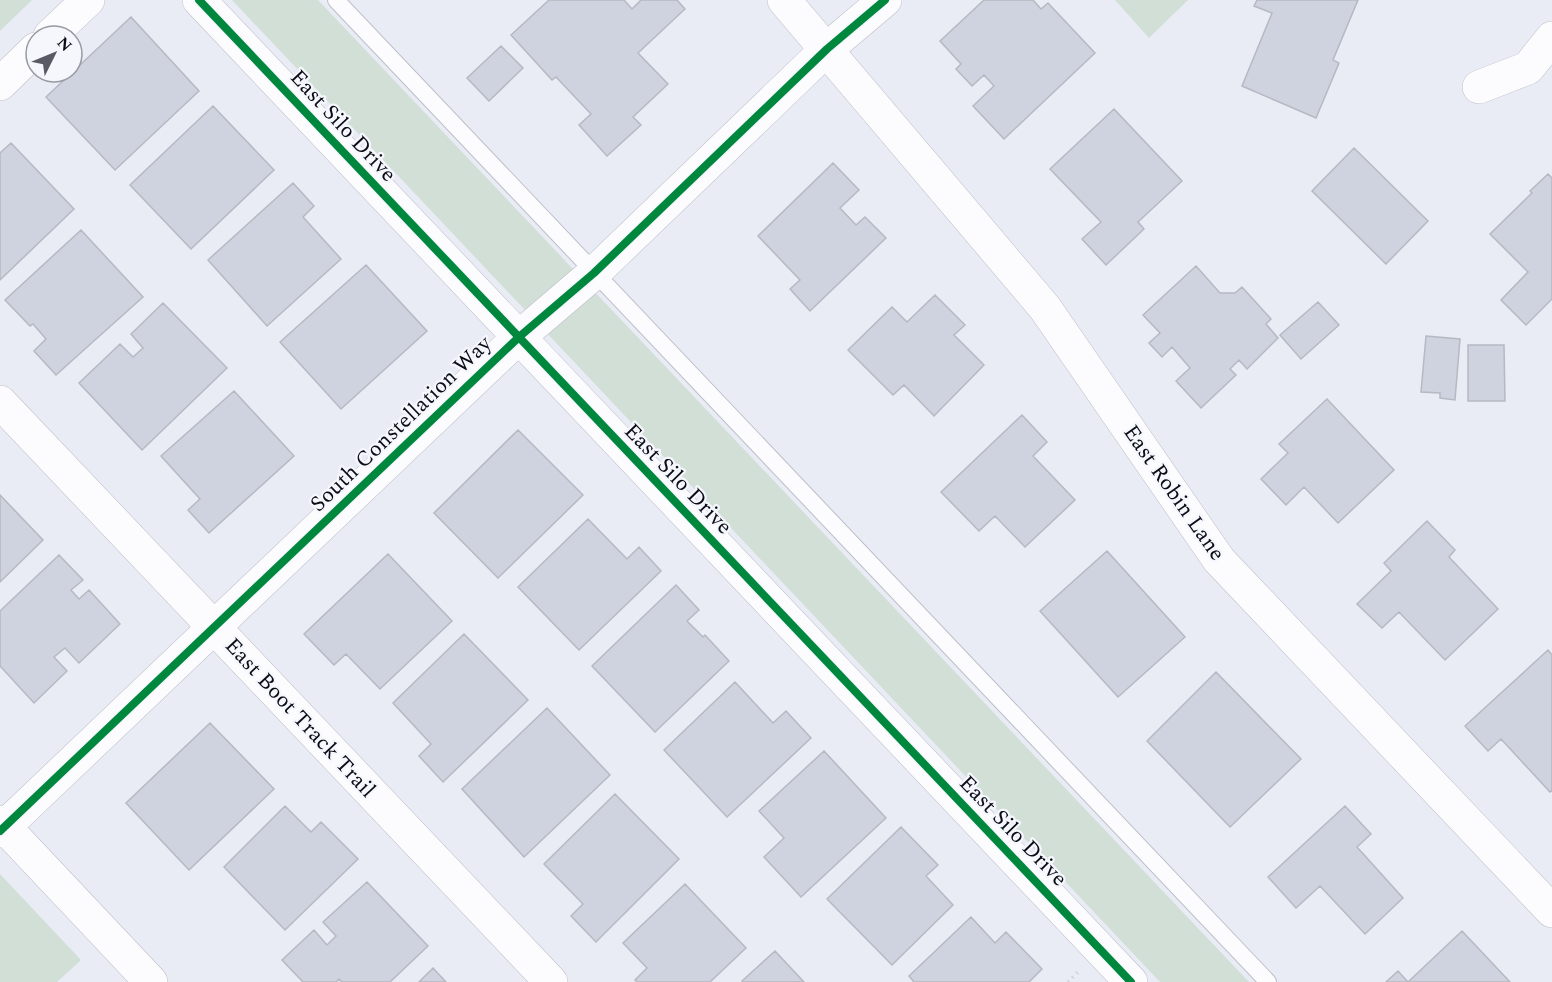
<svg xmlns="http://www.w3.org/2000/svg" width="1552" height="982" viewBox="0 0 1552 982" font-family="Spectral,serif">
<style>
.green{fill:#d2dfd7}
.building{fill:#cfd2df;stroke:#b6b9c1;stroke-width:1.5}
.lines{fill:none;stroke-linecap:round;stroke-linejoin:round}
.lane-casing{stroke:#bcbfc8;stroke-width:18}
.street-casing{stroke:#bcbfc8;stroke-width:34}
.path{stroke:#d2d3d6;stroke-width:4;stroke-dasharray:1.5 4.5;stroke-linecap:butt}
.lane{stroke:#fcfcfe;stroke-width:16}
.street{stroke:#fcfcfe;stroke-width:33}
.cycleway-casing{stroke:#f5f7fd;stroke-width:11}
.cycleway{stroke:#00873e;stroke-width:8}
.labels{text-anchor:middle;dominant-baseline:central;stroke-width:4.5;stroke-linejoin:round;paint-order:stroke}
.street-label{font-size:22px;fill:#0b0d16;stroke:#f5f7fd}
</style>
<rect width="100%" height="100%" fill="#e9ecf5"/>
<path class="green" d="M0 0H32L0 31Z
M232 0H318L1249 982H1160Z
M1115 0H1188L1149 38Z
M0 874 81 960 57 982H0Z"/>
<path class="building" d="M549 0H624L632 9 641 0H677L685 9 638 53 668 84 633 117 641 125 607 156 579 125 591 114 556 77 552 80 511 35Z
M984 0H1033L1041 9 1048 3 1095 53 1004 139 973 106 994 86 984 75 972 86 956 69 961 64 940 41Z
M1257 0H1358L1333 60 1339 63 1316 118 1242 86 1272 13 1254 6Z
M131 17 199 91 115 170 46 97Z
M501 46 523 68 489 101 467 78Z
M213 106 274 170 191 249 130 185Z
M1114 109 1182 181 1138 222 1144 229 1106 265 1082 239 1101 222 1050 169Z
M11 143 74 209 0 280V153Z
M1354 148 1428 221 1386 264 1312 191Z
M833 163 859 190 840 208 856 225 865 217 886 238 810 311 790 289 800 280 758 236Z
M1548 174 1552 178V299L1526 325 1501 300 1528 272 1490 234 1532 193 1530 191Z
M293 183 314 206 303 217 341 259 267 326 208 260Z
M81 230 143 297 56 375 34 351 46 339 33 324 30 326 5 300Z
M366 265 427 331 341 409 280 342Z
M1196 266 1220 293H1235L1242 287 1271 319 1266 324 1278 338 1247 369 1239 360 1230 369 1236 375 1201 408 1176 381 1190 368 1172 347 1162 357 1149 343 1160 333 1143 315Z
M935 295 965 325 954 335 984 365 934 416 904 385 893 395 848 350 892 307 907 322Z
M1318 302 1339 325 1301 359 1280 335Z
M163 303 227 368 142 450 79 383 120 344 133 357 143 348 131 334Z
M1426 336 1460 339 1455 400 1440 398V393L1421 392Z
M1468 345H1504L1505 401H1468Z
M234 391 294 456 209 533 188 510 200 499 161 456Z
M1327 399 1394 470 1338 523 1304 487 1286 505 1261 479 1288 453 1279 444Z
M1022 415 1047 442 1033 456 1075 500 1025 547 995 516 979 531 941 492Z
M518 430 583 495 498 578 434 513Z
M0 495 43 540 0 582Z
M588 519 627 559 639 547 661 571 579 650 518 587Z
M1427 521 1455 550 1449 557 1498 609 1445 660 1399 612 1382 628 1357 604 1391 571 1384 563Z
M1107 551 1185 637 1118 697 1040 611Z
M388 554 452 621 380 689 346 654 334 665 304 634Z
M59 555 83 580 71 590 79 599 89 590 120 624 79 663 65 648 54 657 67 671 34 703 0 666V611Z
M676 585 699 610 687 621 703 637 705 635 729 661 655 732 592 666Z
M464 634 528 700 443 782 419 756 431 744 393 703Z
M1548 650 1552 655V791L1550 792 1501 739 1488 751 1465 726Z
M1216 672 1301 759 1230 827 1147 741Z
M735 682 773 723 786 711 811 738 727 817 664 750Z
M547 708 610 775 524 857 462 789Z
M210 723 274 789 189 870 126 803Z
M824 751 886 818 801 897 764 857 784 838 759 811Z
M615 794 679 859 596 942 571 916 583 904 544 864Z
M285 806 311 832 321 822 358 859 285 930 224 867Z
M1345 806 1371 834 1357 847 1403 898 1365 934 1320 886 1296 908 1268 877Z
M901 827 938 865 926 876 953 905 892 965 827 899Z
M367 882 428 946 390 982H342L339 979 336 982H303L282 960 314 930 327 945 336 936 323 922Z
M685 884 746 948 710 982H637L635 980 647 968 623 943Z
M971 917 995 943 1006 932 1042 969 1029 982H914L909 976Z
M1462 931 1510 982H1386L1398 971 1408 982Z
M775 951 804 982H743L742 981Z
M433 968 446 982H419Z"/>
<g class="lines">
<g class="lane-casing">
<path id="lane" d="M336 0 1268 982"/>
</g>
<g class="street-casing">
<path id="street" d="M199 0 1131 982
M784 0 1045 308 1219 560 1552 911
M50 36 88 0
M0 84 36 49
M1479 87 1528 68 1552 38
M0 402 551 982
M0 822 151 982
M0 831 519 337 594 273 827 49 885 0"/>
</g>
<path class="path" d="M1068 982 1079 971"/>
<use href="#lane" class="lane"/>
<use href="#street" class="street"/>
<g class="cycleway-casing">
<path id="cycleway" d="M199 0 1131 982
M0 831 519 337 594 273 827 49 885 0"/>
</g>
<use href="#cycleway" class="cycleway"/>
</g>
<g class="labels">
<g class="street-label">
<text transform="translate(343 126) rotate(47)">East Silo Drive</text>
<text transform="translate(401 424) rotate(-44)">South Constellation Way</text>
<text transform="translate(678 479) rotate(46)">East Silo Drive</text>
<text transform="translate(1174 493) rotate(55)">East Robin Lane</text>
<text transform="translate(300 718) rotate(47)">East Boot Track Trail</text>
<text transform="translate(1013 831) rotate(46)">East Silo Drive</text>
</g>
</g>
<g transform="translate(54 54) rotate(47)"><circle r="28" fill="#f5f7fd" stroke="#9799a1" stroke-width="1.5"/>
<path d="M0-4.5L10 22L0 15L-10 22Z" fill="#595b64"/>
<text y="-9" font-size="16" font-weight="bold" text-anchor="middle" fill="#0b0d16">N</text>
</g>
</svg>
